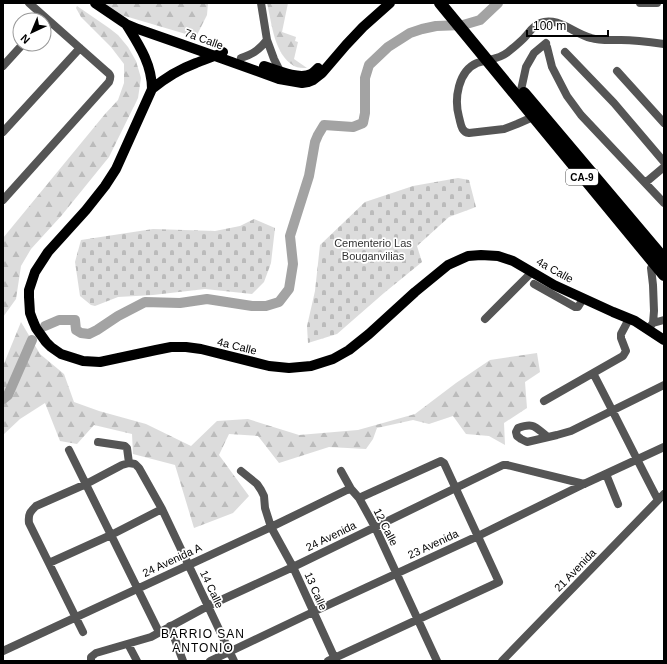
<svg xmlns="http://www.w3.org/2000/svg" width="667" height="664" viewBox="0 0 667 664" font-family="Arial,sans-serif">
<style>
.forest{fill:url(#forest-firs)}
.cemetery{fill:url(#cemetery-stones)}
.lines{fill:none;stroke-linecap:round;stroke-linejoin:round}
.river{stroke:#a3a3a3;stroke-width:10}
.minor{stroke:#555;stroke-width:8}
.major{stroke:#000;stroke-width:10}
.highway{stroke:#000;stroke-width:12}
.labels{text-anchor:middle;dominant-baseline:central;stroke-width:3.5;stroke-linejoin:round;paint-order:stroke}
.shield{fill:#fff;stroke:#4c4c4c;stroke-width:1}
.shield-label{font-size:10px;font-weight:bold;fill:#000}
.street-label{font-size:11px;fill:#000;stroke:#fff}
.park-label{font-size:11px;fill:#333;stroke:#fff}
.neighbourhood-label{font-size:12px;letter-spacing:1px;fill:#000;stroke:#fff}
</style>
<defs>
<pattern id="forest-firs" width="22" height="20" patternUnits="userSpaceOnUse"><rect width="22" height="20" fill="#dcdcdc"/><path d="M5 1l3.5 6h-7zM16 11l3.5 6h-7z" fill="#bbb"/></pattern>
<pattern id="cemetery-stones" width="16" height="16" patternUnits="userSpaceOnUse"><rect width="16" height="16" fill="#dcdcdc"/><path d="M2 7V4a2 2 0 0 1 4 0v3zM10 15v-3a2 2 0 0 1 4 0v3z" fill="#bbb"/></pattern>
</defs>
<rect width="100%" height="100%" fill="#fff"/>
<path class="forest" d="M100 3H208L207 15 196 37 118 14Z
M267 3H288L282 32 296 37 295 41 298 42 294 59 307 68C303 68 298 68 294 66 274 54 272 24 267 3Z
M77 6 109 28 118 35 128 47 136 61 141 78 138 98 109 157 62 215 31 249 21 266 16 299 3 317V238L105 114 118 100 124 83V64L111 47 81 17 76 8Z
M21 322 40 354 64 374 74 402 99 411 146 424 191 446 217 421 248 419 299 435 358 430 415 414 456 383 490 360 537 353 540 372 525 382 527 408 504 423 505 445 489 436 466 434 453 416 429 424 413 420 377 428 373 439 366 449 329 447 279 463 258 436 229 434 219 455 249 496 233 513 194 528 175 465 133 454 132 434 94 425 77 444 60 441 45 403 20 419 3 435V366Z"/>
<path class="cemetery" d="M458 178 469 180 476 207 449 217 417 246 422 262 384 293 337 334 308 343 307 326 315 291 320 245 365 202 413 186Z
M254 219 275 228 271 263 264 282 252 294 205 289 153 295 118 297 95 306 91 305 80 296 75 262 81 240 153 229 215 231 240 226Z"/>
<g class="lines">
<path class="river" d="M45 326 59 320H75L76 330 81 333 89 334 97 330 118 316 145 302 180 303 207 299 252 306H266L279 302 289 289 293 264 290 236 309 176 315 142 318 135 324 125 353 127 363 123 365 113V78L369 65 388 47 410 33 422 29 436 26 463 25 480 20 498 3
M3 399 8 395 32 340"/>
<path class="minor" d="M261 3 267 40 274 59 282 75
M640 3H657
M547 47 552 67 567 96 581 115 664 203
M565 52 614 103 664 162
M241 58C253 54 259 50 267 40
M3 66 23 44
M617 71 664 123
M521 90 526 67 534 53 546 43
M533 117 517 124 504 129 469 133C461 132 461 124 459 117 454 99 458 71 477 63 488 59 498 60 508 52 513 48 518 44 522 40 528 35 532 26 540 23 558 16 574 34 591 38 600 41 612 40 621 40 636 40 650 42 664 44
M3 132 80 48
M645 183 664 167
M3 200 109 82C111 77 111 75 107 72L29 3
M534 284 575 307H578L583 299
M485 319 532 272
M653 323 664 320
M648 329 653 323 654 311 653 285 651 268 654 263
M593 373C615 415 636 458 658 500
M544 401 623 356 626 351 621 338V334L629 319
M548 437C535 427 534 422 518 428L516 432 517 436 521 439 527 442 557 435 571 431 664 385
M98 442 125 446 127 448 129 463
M69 450 159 632
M241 471 257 484 261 490 264 496 265 508 271 527 293 567 336 661
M341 471 351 489 359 498 375 527 437 661
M606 474 618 504
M49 563 111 535 162 509
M170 626 183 661
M83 632 29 523C28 514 30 512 36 506L86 484 122 465 129 463 135 464 139 468 162 509 234 661
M128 644 137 661
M3 651 271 527 347 490 351 489
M91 661V657L96 653 151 637 208 606 293 567 503 465H507L584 484
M210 661 313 612 478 536 584 484 664 447
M328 661 499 582 444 463 441 461 359 498
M502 661 664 494"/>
<path class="major" d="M95 3 126 24 138 29 181 44 215 56 279 79 302 83 308 82 313 80 322 73 346 45 363 27 390 3
M126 24C139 45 152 64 152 89
M223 52C214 57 205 59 196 63 180 69 165 78 152 89L116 169 105 186 86 210 48 252 35 272 29 290V297L30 313 33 321 36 328 46 342 51 347 61 354 83 361 100 362 156 350 171 347H186L201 349 269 366 289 368 311 366 333 359 349 350 369 334 415 292 448 265 468 256 481 255 498 256 513 261 554 285 613 312 635 321 664 340
M264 66C276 70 299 80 311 74 313 73 316 70 318 68"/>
<path class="highway" d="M440 3 664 275
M524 93 664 259"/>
</g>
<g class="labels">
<rect class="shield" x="566" y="169" width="32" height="16" rx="3"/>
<g class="shield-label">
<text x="582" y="177">CA-9</text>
</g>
<g class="street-label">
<text transform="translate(204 39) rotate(20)">7a Calle</text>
<text transform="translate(555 270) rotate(29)">4a Calle</text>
<text transform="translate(237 346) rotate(14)">4a Calle</text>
<text transform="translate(386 527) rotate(63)">12 Calle</text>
<text transform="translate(331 536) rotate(-26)">24 Avenida</text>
<text transform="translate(433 544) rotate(-25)">23 Avenida</text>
<text transform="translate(172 560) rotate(-25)">24 Avenida A</text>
<text transform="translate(575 570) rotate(-46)">21 Avenida</text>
<text transform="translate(212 589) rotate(65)">14 Calle</text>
<text transform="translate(316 591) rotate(66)">13 Calle</text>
</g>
<g class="park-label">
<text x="373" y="243">Cementerio Las<tspan x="373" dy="13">Bouganvilias</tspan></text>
</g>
<g class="neighbourhood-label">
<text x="203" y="634">BARRIO SAN<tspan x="203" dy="14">ANTONIO</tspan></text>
</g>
</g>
<rect width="667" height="664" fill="none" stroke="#000000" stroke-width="8"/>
<g transform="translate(32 32) rotate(224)"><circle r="19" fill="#ffffff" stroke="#999999"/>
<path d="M0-3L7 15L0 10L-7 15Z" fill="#000000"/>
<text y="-6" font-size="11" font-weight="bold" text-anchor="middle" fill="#000000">N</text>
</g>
<path d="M527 30v6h81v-6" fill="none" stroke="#000000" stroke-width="2"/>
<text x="533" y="30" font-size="12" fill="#000000" stroke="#ffffff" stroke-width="3" paint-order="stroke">100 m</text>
</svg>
